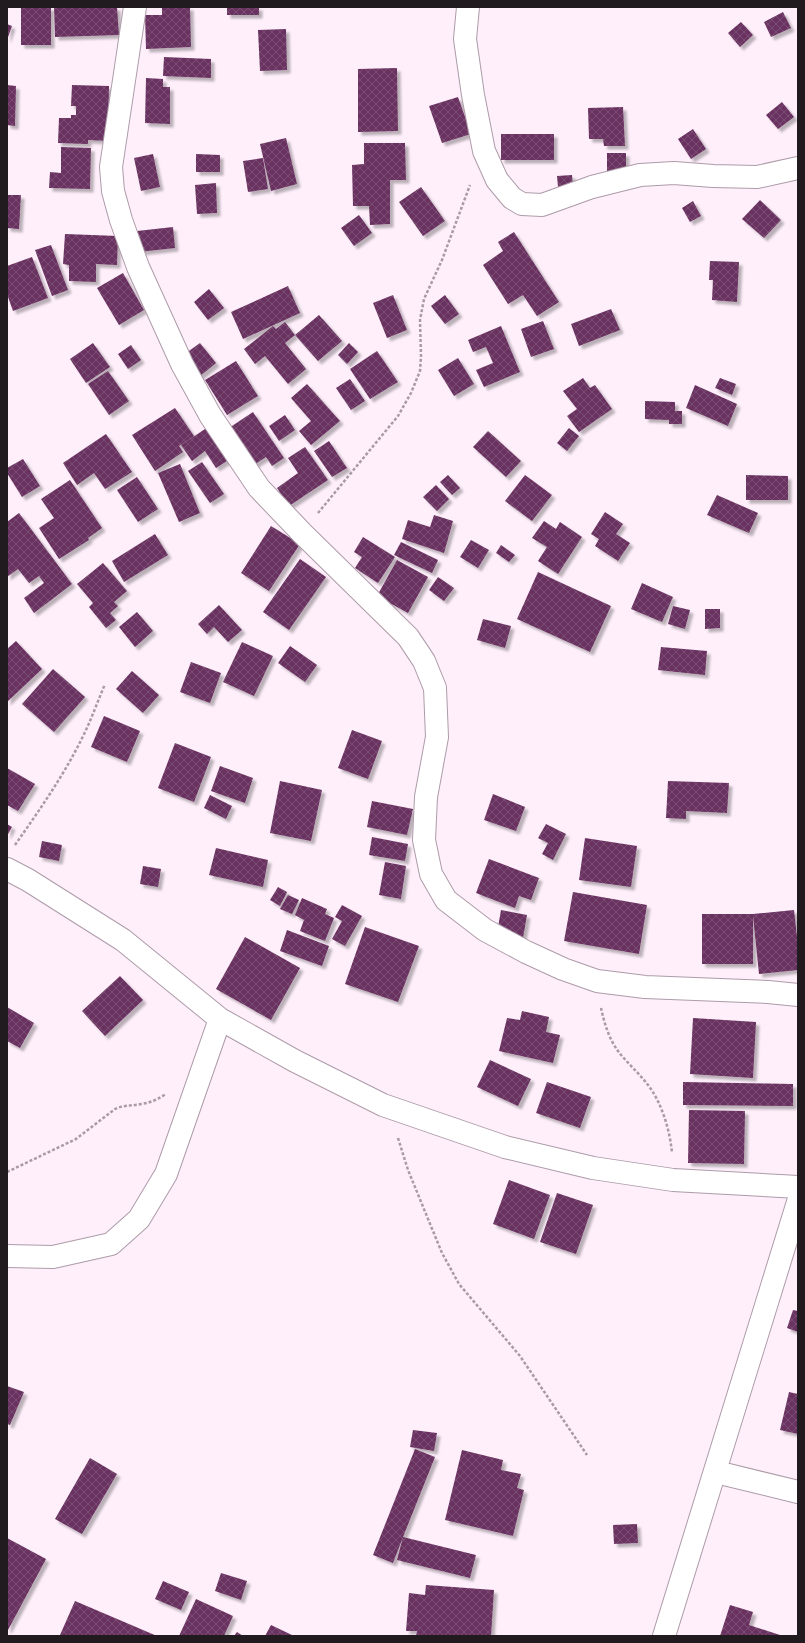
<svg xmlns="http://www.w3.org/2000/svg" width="805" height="1643" viewBox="0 0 805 1643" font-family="Jost,sans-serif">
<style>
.building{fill:url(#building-cross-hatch);filter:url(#shadow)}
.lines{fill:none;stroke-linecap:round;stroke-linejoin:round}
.street-casing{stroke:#ad9ba9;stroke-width:24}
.path{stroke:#a79ba4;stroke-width:2.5;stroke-dasharray:3 2;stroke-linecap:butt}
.street{stroke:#fff;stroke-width:22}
</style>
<defs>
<pattern id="building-cross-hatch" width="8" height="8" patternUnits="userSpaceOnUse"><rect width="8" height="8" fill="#693260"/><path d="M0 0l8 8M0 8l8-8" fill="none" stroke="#7a4d72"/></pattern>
<filter id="shadow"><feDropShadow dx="3.5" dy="3.5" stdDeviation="1" flood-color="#0004"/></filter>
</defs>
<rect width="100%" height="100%" fill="#feeffa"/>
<path class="building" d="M21 7H51V45H21Z
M54 7H117L119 35 55 37Z
M162 7H190L191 47 146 49 145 15H162Z
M227 7H259V15H227Z
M783 12 791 28 771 37 764 22Z
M741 22 753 35 740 47 728 33Z
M7 24 12 26 7 40Z
M286 29 287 70 260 71 258 30Z
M164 57 211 59V78L163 76Z
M397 68 398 131 358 132V69Z
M146 78 163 79V87H170V124L145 123Z
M7 85 16 86 15 126 7 125Z
M72 85 109 86 108 141 88 140V144L58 143 59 118H71V115H76V106H71Z
M458 97 471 134 442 143 429 106Z
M782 102 794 117 778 129 766 115Z
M623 107 625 146H604L603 139H589L588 108Z
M693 129 706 149 691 159 678 139Z
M501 134H554V160H501Z
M286 138 297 184 271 191 260 144Z
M364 143H405L406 180H390V224L370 225 369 206H353L352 165 364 164Z
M61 147 91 148 90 189 49 188 50 172 61 173Z
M607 153H626V173H607Z
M153 154 160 187 141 191 134 158Z
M196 154 220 155V172H196Z
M263 158 268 189 248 192 243 161Z
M572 175 573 186 558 187 557 176Z
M216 183 217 213 197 214 195 185Z
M421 187 445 221 423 236 399 202Z
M7 195H21L19 229 7 228Z
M760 200 781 220 764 238 742 219Z
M693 201 701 216 690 222 682 208Z
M359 215 372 233 354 246 341 228Z
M173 227 175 248 139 252 137 231Z
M514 232 559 302 537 316 523 295 508 304 483 265 503 251 498 242Z
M65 234 118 236 117 265 96 264V282L69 281V265L63 264Z
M51 245 68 290 52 296 35 250Z
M32 257 48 298 13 311 7 294V266Z
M710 261 739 262 737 302 712 300 713 280H709Z
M123 273 144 310 119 325 97 288Z
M288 286 300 313 243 339 231 312Z
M209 289 224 308 208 320 194 302Z
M393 295 407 330 387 338 373 303Z
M445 295 459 314 445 324 431 306Z
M611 309 620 330 579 346 571 324Z
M319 315 342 341 318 361 295 335 285 343 306 369 288 384 265 356 255 364 244 349 273 326 276 329 285 322 295 335Z
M543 321 554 349 531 357 521 329Z
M501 326 520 372 484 387 476 370 493 363 486 347 473 352 468 340Z
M93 343 110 367 86 383 70 359Z
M200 343 216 363 199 377 182 356Z
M349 343 358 352 347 364 338 355Z
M131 345 141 360 128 369 118 354Z
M377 351 398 382 370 399 350 369Z
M458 358 474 384 454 396 438 370Z
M236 361 258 396 227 415 205 380Z
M108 371 129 401 109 415 88 384Z
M583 378 590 388 595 385 612 409 579 432 567 416 577 409 563 391Z
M720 378 736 384 732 395 715 388Z
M350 379 365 401 351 410 336 388Z
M307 384 340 421 311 445 299 431 311 421 291 398Z
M695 385 737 404 728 426 686 408Z
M645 401 675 402V411H682V424H669V420L645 419Z
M175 408 194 436 179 446 183 452 155 471 132 435Z
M253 412 284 458 272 466 266 457 254 465 229 428Z
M285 415 295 430 279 441 269 426Z
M208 427 230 459 216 468 205 451 192 461 181 445Z
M569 428 579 436 567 451 557 443Z
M488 431 521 461 506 477 473 447Z
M106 434 132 472 105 489 94 473 77 485 63 463Z
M329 441 347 468 332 477 314 451Z
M305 447 328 480 289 506 277 488 298 473 288 458Z
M23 459 40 486 22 497 7 473V468Z
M202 462 224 494 210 503 188 471Z
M180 464 200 513 179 522 158 473Z
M448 475 460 488 452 495 440 482Z
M525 475 552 495 532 521 505 501Z
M746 475 788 476V500H746Z
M137 477 158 509 138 522 117 490Z
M70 480 102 528 88 538 89 540 59 559 39 528 54 518 41 499Z
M436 485 449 499 437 511 423 497Z
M717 495 758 513 749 533 707 515Z
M605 512 623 524 616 534 630 543 618 561 595 546 599 539 591 534Z
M19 513 72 584 34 613 24 598 44 583 39 576 29 583 18 569 7 577V522Z
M434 515 453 521 444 553 402 539 408 520 430 527Z
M544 521 556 529 560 522 582 537 558 574 538 561 547 547 532 538Z
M271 526 300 544 269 591 241 573Z
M155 534 168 555 124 582 112 561Z
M363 537 395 557 378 583 355 568 362 557 354 552Z
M471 540 489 550 478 568 460 557Z
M401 542 438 560 432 573 394 555Z
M501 545 515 555 509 562 496 553Z
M300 559 326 577 289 630 263 612Z
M397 560 428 577 408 613 377 596Z
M103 563 127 591 114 602 118 606 110 613 116 620 106 628 89 607 93 603 77 584Z
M538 572 611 606 590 652 517 619Z
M438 577 454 588 444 601 429 590Z
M642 583 673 597 662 622 631 609Z
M219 605 242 630 228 642 214 627 207 634 198 624Z
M673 606 690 610 685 629 668 624Z
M705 609H720V628L705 629Z
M137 612 153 631 135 647 119 627Z
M483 619 511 626 505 648 477 640Z
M16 641 42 669 7 702V649Z
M242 642 273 656 254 696 223 682Z
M290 646 317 665 305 682 278 663Z
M661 647 707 651 705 675 658 670Z
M191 662 221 673 210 703 180 692Z
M53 669 85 697 54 732 22 704Z
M132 671 159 695 143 713 116 689Z
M104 716 140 731 127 762 91 747Z
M352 730 382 741 368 779 338 768Z
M175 743 211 757 194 802 158 788Z
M220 766 253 778 245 803 211 791Z
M7 768 35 784 18 811 7 805Z
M280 781 322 790 311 841 270 833Z
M668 781 729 783 727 813 686 811V819L666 818Z
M493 794 525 807 516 831 484 820Z
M210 795 232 806 226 819 204 808Z
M372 801 413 809 407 835 367 827Z
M7 824 12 827 7 836Z
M546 824 566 834 553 860 542 854 548 843 538 838Z
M372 837 408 844 405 861 369 855Z
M585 838 637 846 631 887 579 880Z
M42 841 62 845 59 861 39 857Z
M216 848 268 860 263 887 209 875Z
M489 859 539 878 531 900 519 896 515 908 476 893Z
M385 862 406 866 401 899 379 895Z
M143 866 161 869 158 887 140 884Z
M278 887 287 892 280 906 270 900Z
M573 892 647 905 639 954 564 941Z
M288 895 299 900 292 914 280 909Z
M302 898 327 909 325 914 334 918 325 941 300 931 304 920 295 915Z
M342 905 362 916 345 946 332 939 342 921 335 917Z
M501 910 527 915 523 938 497 933Z
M794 910 798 946V970L759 974 753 916V964H702V914H753Z
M365 927 419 946 398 1002 345 984Z
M287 930 329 946 322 966 280 951Z
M245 937 300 968 271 1020 216 989Z
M120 976 143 1000 105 1036 82 1011Z
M7 1007 34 1023 20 1048 7 1041Z
M522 1011 549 1017 546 1032 560 1035 553 1063 499 1051 507 1018 520 1020Z
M693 1018 756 1022 753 1078 690 1074Z
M490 1060 531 1079 518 1106 477 1087Z
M547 1082 591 1097 580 1128 536 1113Z
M683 1082 793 1084V1106L683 1105Z
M689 1110 745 1111 744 1164 688 1163Z
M509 1180 550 1195 534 1239 493 1224Z
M557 1193 593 1205 576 1254 540 1242Z
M793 1310 798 1311V1332L787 1328Z
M7 1386 24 1392 10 1425 7 1424Z
M789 1392 798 1394V1434L780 1430Z
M413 1430 437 1433 434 1451 410 1447Z
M415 1449 435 1457 403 1537 476 1555 470 1578 397 1560 403 1537 393 1563 373 1555Z
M462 1450 503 1460 501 1470 521 1474 517 1488 524 1490 513 1536 445 1520Z
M90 1458 117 1474 82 1534 55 1519Z
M637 1524 638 1543 614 1544 613 1525Z
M7 1538 46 1559 8 1630 7 1629Z
M221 1573 247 1581 241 1600 215 1591Z
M163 1581 189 1592 181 1610 155 1599Z
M426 1585 494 1590 491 1636H416L417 1631H406L409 1593 425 1595Z
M196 1599 233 1616 224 1636H179Z
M75 1601 157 1636H62L60 1635Z
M730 1605 753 1612 749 1625 783 1636H720Z
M271 1625 294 1636H265Z
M237 1632 243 1636H234Z"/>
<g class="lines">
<g class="street-casing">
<path id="street" d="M135 7 111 167 113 191 121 220 138 267 182 364 210 415 259 488 302 533 408 637 424 661 435 688 437 737 426 797 424 840 431 874 446 900 485 930 526 952 563 969 597 981 645 987 768 992 798 995
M468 7 465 39 473 95 484 151 497 180 512 198 522 204 542 205 592 187 640 175 674 173 713 176 757 177 798 168
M7 869 28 880 123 940 220 1019 295 1061 383 1105 505 1147 593 1168 673 1180 798 1187
M7 1256 53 1257 111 1244 139 1219 166 1174 220 1019
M716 1472 798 1492
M664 1636 798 1202"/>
</g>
<path class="path" d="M318 513 398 416 411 393 420 371 421 356 420 320 424 299 442 260 470 185
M15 845C43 805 71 765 90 721 95 709 100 696 105 684
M601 1008C604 1022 609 1039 618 1051 627 1063 639 1073 648 1085 662 1103 670 1131 672 1153
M398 1138 408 1170 442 1253 459 1284 520 1356 587 1455
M7 1172 76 1139 115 1109C123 1105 132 1106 141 1104 150 1103 158 1099 166 1094"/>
<use href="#street" class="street"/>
</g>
<rect width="805" height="1643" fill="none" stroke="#211a1f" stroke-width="16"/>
</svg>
